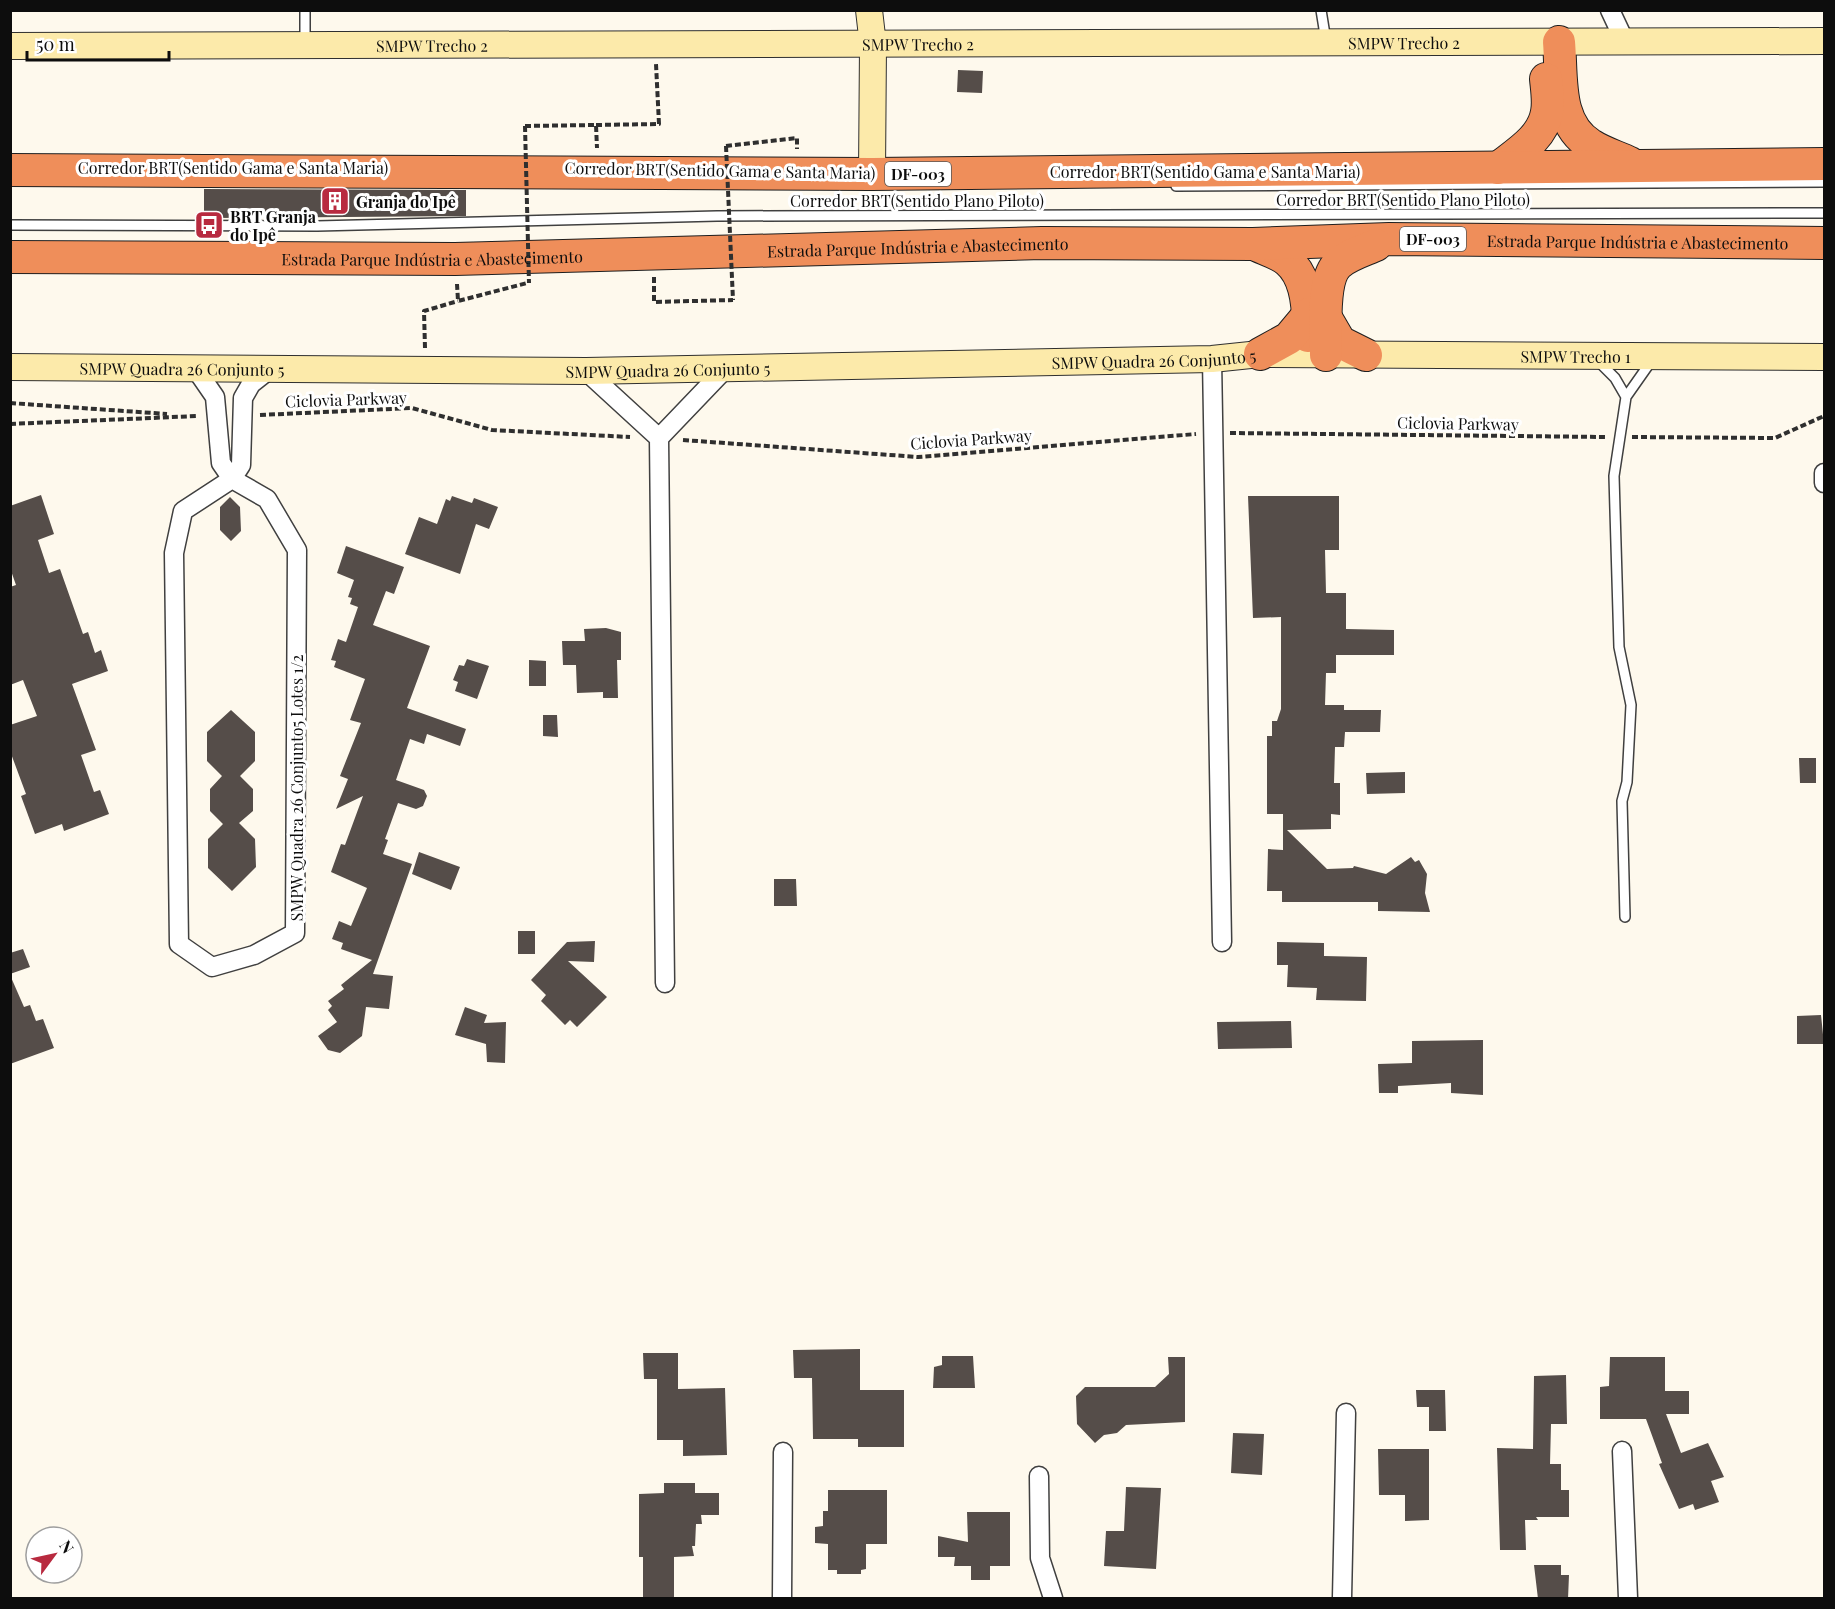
<svg xmlns="http://www.w3.org/2000/svg" width="1835" height="1609" viewBox="0 0 1835 1609" font-family="'Playfair Display',serif">
<style>
.building{fill:#554d49}
.lines{fill:none;stroke-linecap:round;stroke-linejoin:round}
.lane-casing{stroke:#404040;stroke-width:12}
.street-casing{stroke:#404040;stroke-width:21}
.secondary-casing{stroke:#2f2f2f;stroke-width:28}
.highway-casing{stroke:#1e1e1e;stroke-width:34}
.path{stroke:#2f2f2f;stroke-width:4;stroke-dasharray:6 3;stroke-linecap:butt}
.lane{stroke:#fff;stroke-width:9}
.street{stroke:#fff;stroke-width:18}
.secondary{stroke:#fceaaa;stroke-width:26}
.highway{stroke:#ef8e5a;stroke-width:32}
.path-bridge{stroke:#2f2f2f;stroke-width:4;stroke-dasharray:6 3;stroke-linecap:butt}
.labels{text-anchor:middle;dominant-baseline:central;stroke-width:6;stroke-linejoin:round;paint-order:stroke}
.shield{fill:#fff;stroke:#565656;stroke-width:1.5}
.shield-label{font-size:15px;font-weight:bold;fill:#0d0d0d}
.street-label{font-size:16px;fill:#0d0d0d;stroke:#fff}
.poi-label{font-size:16px;font-weight:bold;fill:#0d0d0d;stroke:#fff;text-anchor:start}
</style>
<rect width="100%" height="100%" fill="#fef9ed"/>
<path class="building" d="M958 70 983 71 982 93 957 92Z
M204 189 466 190V216L209 218V215H204Z
M41 495 54 534 38 540 49 573 60 569 83 634 88 632 95 653 101 650 108 671 72 684 96 750 81 755 94 792 100 790 109 814 64 831 62 824 35 834 21 796 26 794 10 751V725L37 716 23 680 10 685V587L16 585 10 568V506Z
M452 496 472 503 474 498 498 507 489 529 476 524 460 574 405 554 419 517 437 524 446 499 450 501Z
M1248 496H1339V550H1325L1326 593H1346V629L1394 630V655H1336V673H1326L1325 705H1344V710H1381L1380 732H1345L1344 747H1335L1334 783H1340V815L1331 814V829L1287 830 1327 869 1353 868 1354 866 1386 874 1411 857 1415 862 1419 860 1427 874 1425 893 1430 912 1378 911V902H1282V891H1267L1268 849 1283 850V814H1267V736H1272V721H1277L1281 709V617L1253 618Z
M230 497 240 507 241 531 231 541 220 530V507Z
M346 546 404 567 394 594 386 591 373 625 430 646 407 708 466 729 460 746 427 734 424 744 410 739 396 780 424 790 427 796 423 806 416 809 398 803 385 839 388 840 383 854 412 864 373 974 393 976 389 1009 366 1007 362 1036 340 1053 328 1050 318 1036 337 1022 328 1010 332 1006 328 1001 344 989 341 985 372 960 341 949 343 943 332 939 339 921 351 926 367 888 331 872 341 844 345 845 363 796 336 809 348 779 340 776 361 723 350 720 365 679 334 667 336 661 331 660 338 639 346 642 358 607 350 604 352 598 348 597 354 580 337 573Z
M584 629 606 628 621 632V660H617L618 698H603V692L577 693 576 665H563L562 641H585Z
M467 659 489 666 477 699 455 691 458 682 453 680 459 665 464 666Z
M529 660 546 661V686H529Z
M231 710 255 732V761L240 776 253 789V811L239 823 255 839 256 867 232 891 208 868V839L223 824 210 811V789L222 776 207 761V732Z
M543 715H557L558 737 543 736Z
M1799 758H1816V783H1800Z
M1405 772V793L1367 794 1366 773Z
M419 852 460 867 451 890 412 874Z
M774 879H796L797 906H774Z
M518 931H535V954H518Z
M595 941 594 962 568 961 607 997 577 1027 570 1020 565 1025 541 1001 546 995 531 980 567 942Z
M1277 942 1324 943V956L1367 957 1366 1001 1316 1000 1317 988 1287 987 1288 965H1277Z
M23 949 30 967 10 974V953Z
M10 975 24 1007 30 1005 36 1021 43 1019 54 1048 10 1064Z
M465 1007 487 1015 484 1023 506 1022 505 1063 487 1062 486 1044 455 1035Z
M1821 1015 1824 1044H1797V1016Z
M1291 1021 1292 1048 1218 1049 1217 1022Z
M1483 1040V1095L1451 1093V1083L1398 1086V1093H1379L1378 1064 1412 1063V1041Z
M860 1349V1390H904V1447H858V1439H813L812 1378H794L793 1350Z
M643 1353H678V1389L725 1388 727 1455 683 1456V1440H657V1379H644Z
M942 1356H973L975 1388H933L934 1367 942 1365Z
M1168 1357H1185V1422L1126 1425 1117 1433 1104 1435 1095 1443 1077 1424 1076 1396 1085 1387H1155L1169 1374Z
M1610 1357H1665V1391H1689V1414H1666L1681 1453 1708 1443 1724 1477 1711 1481 1719 1502 1695 1510 1693 1504 1679 1509 1659 1464 1662 1463 1646 1419H1600V1387L1609 1386Z
M1566 1375 1567 1424H1551L1550 1464H1561V1490H1569V1517H1536L1538 1520H1525L1526 1550H1500L1497 1448 1533 1449 1534 1376Z
M1416 1390H1445L1446 1431H1429V1407H1417Z
M1233 1433 1264 1434 1262 1475 1231 1473Z
M1378 1449H1429V1520L1405 1521V1495H1379Z
M664 1483H695V1493H719V1515H701L702 1524H696L695 1546H692L694 1556 674 1557V1599H643V1557H639V1494L664 1493Z
M1126 1487 1161 1488 1156 1569 1104 1566 1106 1531H1124Z
M828 1490H887V1544H866V1569L861 1570V1574H837V1570H828V1544L815 1543V1527L823 1526V1511H828Z
M967 1512H1010V1566H990V1580H971V1566H954L955 1557H938V1536L968 1542Z
M1534 1565H1561V1575H1569L1568 1599H1538Z"/>
<g class="lines">
<g class="lane-casing">
<path id="lane" d="M305 10V43
M1321 10 1326 41
M1176 186 1824 182
M10 225 317 226 717 216 1824 213
M1598 361 1615 378 1626 397
M1625 917 1622 801 1627 782 1631 705 1619 647 1614 476 1626 397 1652 360"/>
</g>
<g class="street-casing">
<path id="street" d="M1610 10 1625 42
M1212 359 1222 942
M195 368 215 397 221 463 232 479 267 499 297 550 295 933 254 955 212 967 179 944 174 553 183 511 232 479 241 465 243 398 251 384 270 369
M586 371 659 438
M1824 473V483
M665 983 659 438 726 368
M1622 1451 1628 1598
M1039 1476 1040 1558 1053 1598
M782 1598 783 1452
M1342 1598 1346 1413"/>
</g>
<g class="secondary-casing">
<g id="secondary">
<path d="M869 10 873 45 872 174"/>
<path id="s1" d="M10 46 1824 41"/>
<path id="s2" d="M10 367 586 371 1212 359 1260 354 1824 357"/>
</g>
</g>
<g class="highway-casing">
<g id="highway">
<path d="M1559 42C1562 78 1556 124 1591 145 1603 153 1618 157 1630 163"/>
<path d="M1498 168C1517 153 1543 138 1547 112 1549 102 1547 89 1546 79"/>
<path d="M10 170 872 174 1824 164"/>
<path d="M1254 244C1264 249 1279 253 1288 261 1308 278 1309 311 1308 336"/>
<path id="s3" d="M10 257 455 259 1042 243 1253 244 1389 239 1824 243"/>
<path d="M1326 318 1340 342 1366 355"/>
<path d="M1260 354 1289 338 1309 314"/>
<path d="M1326 355C1326 332 1321 280 1338 264 1348 255 1365 250 1376 245"/>
</g>
</g>
<path class="path" d="M596 125 659 124 656 64
M525 126 596 125 597 148
M726 146 797 138V149
M654 277V302L733 300
M457 284 458 301 527 283
M425 348 424 311 458 301
M10 403 167 414
M260 415 412 408 492 430 630 437
M10 424 198 416
M1230 433 1607 437
M1632 437 1775 438 1824 416
M683 440 918 457 1196 434"/>
<use href="#lane" class="lane"/>
<use href="#street" class="street"/>
<use href="#secondary" class="secondary"/>
<use href="#highway" class="highway"/>
<path class="path-bridge" d="M525 126 529 283
M726 146 733 300"/>
</g>
<defs>
<g id="building-square" transform="scale(1.5)"><rect x="-9" y="-9" width="18" height="18" rx="4" fill="#b82a3f" stroke="#fff"/><path d="M-4-6H4V6H1V3H-1V6H-4ZM-2.5-4.3h1.7v1.8h-1.7ZM.8-4.3h1.7v1.8H.8ZM-2.5-1h1.7V.8h-1.7ZM.8-1h1.7V.8H.8Z" fill="#fff"/></g>
<g id="bus-square" transform="scale(1.5)"><rect x="-9" y="-9" width="18" height="18" rx="4" fill="#b82a3f" stroke="#fff"/><path d="M-5-6H5V4H4V6H2V4H-2V6H-4V4H-5ZM-3.5-4V0h7V-4ZM-3.5 1.2v1.5H-2V1.2ZM2 1.2v1.5H3.5V1.2Z" fill="#fff"/></g>
</defs>
<g fill-rule="evenodd">
<use href="#building-square" x="335" y="201"/>
<use href="#bus-square" x="209" y="225"/>
</g>
<g class="labels">
<g class="shield">
<rect x="885" y="162" width="66" height="24" rx="4.5"/>
<rect x="1400" y="227" width="66" height="24" rx="4.5"/>
</g>
<g class="shield-label">
<text x="918" y="174">DF-003</text>
<text x="1433" y="239">DF-003</text>
</g>
<g class="street-label">
<text stroke="none"><textPath href="#s1" startOffset="1394">SMPW Trecho 2</textPath></text>
<text stroke="none"><textPath href="#s1" startOffset="908">SMPW Trecho 2</textPath></text>
<text stroke="none"><textPath href="#s1" startOffset="422">SMPW Trecho 2</textPath></text>
<text x="233" y="167">Corredor BRT(Sentido Gama e Santa Maria)</text>
<text transform="translate(720 170) rotate(1)">Corredor BRT(Sentido Gama e Santa Maria)</text>
<text x="1205" y="171">Corredor BRT(Sentido Gama e Santa Maria)</text>
<text x="1403" y="199">Corredor BRT(Sentido Plano Piloto)</text>
<text x="917" y="200">Corredor BRT(Sentido Plano Piloto)</text>
<text stroke="none"><textPath href="#s3" startOffset="1628">Estrada Parque Indústria e Abastecimento</textPath></text>
<text stroke="none"><textPath href="#s3" startOffset="908">Estrada Parque Indústria e Abastecimento</textPath></text>
<text stroke="none"><textPath href="#s3" startOffset="422">Estrada Parque Indústria e Abastecimento</textPath></text>
<text stroke="none"><textPath href="#s2" startOffset="1566">SMPW Trecho 1</textPath></text>
<text stroke="none"><textPath href="#s2" startOffset="1144">SMPW Quadra 26 Conjunto 5</textPath></text>
<text stroke="none"><textPath href="#s2" startOffset="172">SMPW Quadra 26 Conjunto 5</textPath></text>
<text stroke="none"><textPath href="#s2" startOffset="658">SMPW Quadra 26 Conjunto 5</textPath></text>
<text transform="translate(346 399) rotate(-2)">Ciclovia Parkway</text>
<text transform="translate(1458 423) rotate(1)">Ciclovia Parkway</text>
<text transform="translate(971 439) rotate(-4)">Ciclovia Parkway</text>
<text transform="translate(296 788) rotate(-90)">SMPW Quadra 26 Conjunto5 Lotes 1/2</text>
</g>
<g class="poi-label">
<text x="356" y="201">Granja do Ipê</text>
<text x="230" y="216">BRT Granja<tspan x="230" dy="18">do Ipê</tspan></text>
</g>
</g>
<rect width="1835" height="1609" fill="none" stroke="#0d0d0d" stroke-width="24"/>
<g transform="translate(54 1555) rotate(57)"><circle r="28" fill="#ffffff" stroke="#9e9e9e" stroke-width="1.5"/>
<path d="M0-4.5L10 22L0 15L-10 22Z" fill="#b82a3f"/>
<text y="-9" font-size="16" font-weight="bold" text-anchor="middle" fill="#0d0d0d">N</text>
</g>
<path d="M27 51v9h142v-9" fill="none" stroke="#0d0d0d" stroke-width="3"/>
<text x="36" y="51" font-size="18" fill="#0d0d0d" stroke="#ffffff" stroke-width="4.5" paint-order="stroke">50 m</text>
</svg>
